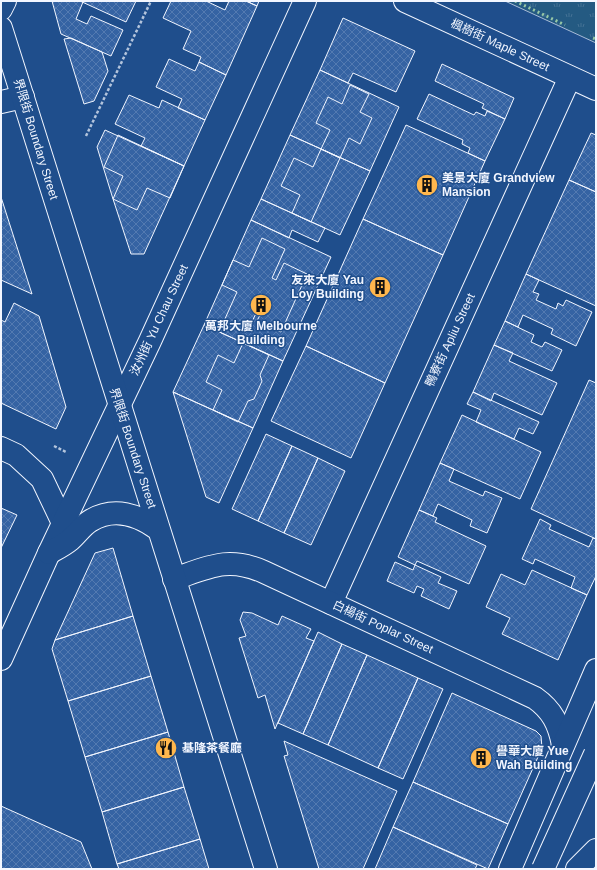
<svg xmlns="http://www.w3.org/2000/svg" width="597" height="870" viewBox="0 0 597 870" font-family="Arial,'Noto Sans TC',sans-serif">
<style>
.park{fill:url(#park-tufts);stroke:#a8bbd7}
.building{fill:url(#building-cross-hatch);stroke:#f2f6ff}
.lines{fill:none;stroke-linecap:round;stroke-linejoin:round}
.street-casing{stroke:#f2f6ff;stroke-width:24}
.secondary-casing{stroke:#f2f6ff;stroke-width:24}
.primary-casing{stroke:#f2f6ff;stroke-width:24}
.path{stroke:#b3c4dc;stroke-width:2.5;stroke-dasharray:3 2;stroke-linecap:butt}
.street{stroke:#1f4e8c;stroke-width:22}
.secondary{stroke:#1f4e8c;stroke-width:22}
.primary{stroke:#1f4e8c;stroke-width:22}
.primary-bridge-casing{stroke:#f2f6ff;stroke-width:24;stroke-linecap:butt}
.primary-bridge{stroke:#1f4e8c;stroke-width:22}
.hedge{stroke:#97c8a6;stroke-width:3;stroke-dasharray:2 3;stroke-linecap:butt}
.labels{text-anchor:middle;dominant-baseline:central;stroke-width:3;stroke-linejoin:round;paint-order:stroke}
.street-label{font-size:12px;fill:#f2f6ff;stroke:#1f4e8c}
.poi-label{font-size:12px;font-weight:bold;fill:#f2f6ff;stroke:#1f4e8c;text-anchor:start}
</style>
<defs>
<pattern id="park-tufts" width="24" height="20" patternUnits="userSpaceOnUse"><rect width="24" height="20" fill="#245a82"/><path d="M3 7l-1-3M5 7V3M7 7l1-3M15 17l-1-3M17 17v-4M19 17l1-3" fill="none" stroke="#447295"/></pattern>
<pattern id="building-cross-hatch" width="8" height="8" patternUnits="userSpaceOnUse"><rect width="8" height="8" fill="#3563a3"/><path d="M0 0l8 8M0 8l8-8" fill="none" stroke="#537ab1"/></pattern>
</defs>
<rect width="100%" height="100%" fill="#1f4e8c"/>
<path class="park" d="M505 1H596V43Z"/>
<path class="building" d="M52 1H80L83 2 76 19 87 24 91 16 123 30 111 56 61 34Z
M80 1H136L126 22Z
M171 1H206L225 10 229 1H246L257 6 226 75 199 62 201 57 183 49 191 31 163 18Z
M246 1H259L257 6Z
M343 18 415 51 396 92 353 73 348 83 320 70Z
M71 38 102 52 108 71 94 101 84 104 64 39Z
M169 59 195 71 199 62 226 75 205 120 178 108 182 99 156 87Z
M442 64 514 98 505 119 482 108 484 104 435 81Z
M320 70 399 107 370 171 290 135Z
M350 85 369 94 360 112 372 118 360 144 349 138 340 158 321 149 330 130 316 123 328 97 342 104Z
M429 94 474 115 476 112 485 116 487 111 505 119 485 161 468 153 470 148 462 144 463 140 417 119Z
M129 95 159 108 162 100 205 120 184 166 141 146 145 138 115 124Z
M406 125 485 161 443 255 363 219Z
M105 130 184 166 144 254H131L113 199 97 147Z
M591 133 596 135V192L569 180Z
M118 135 184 166 170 198 147 188 137 210 113 199 123 176 104 167Z
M290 135 370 171 340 235 261 199Z
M321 149 340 158 311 222 292 213 300 195 281 186 294 158 313 167Z
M569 180 596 192V306L526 274Z
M1 197 32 294 1 280Z
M261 199 325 228 318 242 292 230 289 238 251 220Z
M363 219 443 255 385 383 306 346Z
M251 220 331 257 283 361 204 325Z
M262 238 285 249 272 278 276 280 284 263 307 274 281 332 257 321 265 305 261 303 247 332 224 321 237 292 222 285 233 260 249 267Z
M526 274 539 280 533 292 539 294 536 300 556 309 558 303 563 306 566 300 592 312 576 346 551 334 553 329 523 315 518 327 505 321Z
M14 303 39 316 66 407 56 429 1 403V320L5 322Z
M505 321 534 335 531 342 542 347 545 342 562 350 552 371 494 345Z
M204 325 283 361 253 428 173 392Z
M243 343 269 355 260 375 262 381 254 399 248 401 238 422 213 410 222 390 206 382 218 355 234 363Z
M494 345 513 353 509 361 557 383 542 415 494 393 491 401 473 392Z
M306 346 385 383 351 458 271 421Z
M589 380 596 383V539L531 509Z
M173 392 253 428 219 503 206 497Z
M473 392 539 422 533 434 519 428 514 439 476 422 481 410 467 404Z
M462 415 541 452 520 499 440 463Z
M266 434 292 446 258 521 232 509Z
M292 446 318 458 284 533 258 521Z
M318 458 345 471 311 545 284 533Z
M440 463 454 469 449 481 483 496 485 491 502 498 487 533 470 526 472 520 438 504 433 516 419 510Z
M1 508 17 515 1 548Z
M419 510 437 518 435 522 486 546 469 584 417 561 415 565 398 557Z
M540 519 551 525 549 529 589 547 593 538 596 539V576L587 595 571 588 575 577 535 559 533 564 522 559Z
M113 548 133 616 55 640 95 553Z
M395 562 413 570 415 565 441 577 438 583 457 591 449 609 421 596 424 589 417 586 414 593 387 581Z
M532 570 587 595 558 660 502 634 510 618 486 607 501 574 525 585Z
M243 612 252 613 278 625 282 616 311 629 306 638 314 641 275 729 265 695 258 698 239 638 246 636 240 620Z
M133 616 151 676 68 701 52 649 55 640Z
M318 632 342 644 303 734 278 723Z
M342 644 367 655 328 745 303 734Z
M367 655 418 678 378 768 328 745Z
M151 676 168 732 85 757 68 701Z
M418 678 443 689 403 779 378 768Z
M452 693 536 731 541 736 542 748 508 824 413 782Z
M168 732 184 787 102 812 85 757Z
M284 741 397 791 363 869H319L284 756 288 755Z
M413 782 508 824 488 869 393 827Z
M184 787 200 839 117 864 102 812Z
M1 806 81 842 92 869H1Z
M393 827 477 865 475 869H375Z
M200 839 209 869H119L117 864Z"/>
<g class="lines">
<g class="street-casing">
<path id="street" d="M405 1 596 89
M1 9 5 1
M1 102 23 97
M1 448 16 455 42 479 63 523
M331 603 570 77"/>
</g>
<g class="secondary-casing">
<path id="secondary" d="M174 579C209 567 228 556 264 572L535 698C552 710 559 724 563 745
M1 659 49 553 150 341 305 1"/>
</g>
<g class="primary-casing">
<path id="primary" d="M1 28 266 869
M49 553C56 549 64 545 70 540 77 534 82 526 90 521 114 506 139 515 159 530
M510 869 596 670
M577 869 596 850"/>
</g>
<path class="path" d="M86 136 151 1
M54 446 66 452"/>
<use href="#street" class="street"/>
<use href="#secondary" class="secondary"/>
<use href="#primary" class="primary"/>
<g class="primary-bridge-casing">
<path id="primary-bridge" d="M543 869 595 754"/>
</g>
<use href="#primary-bridge" class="primary-bridge"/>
<path class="hedge" d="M515 1 565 25
M593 38 596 39"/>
</g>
<defs>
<g id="building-disc" transform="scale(1.15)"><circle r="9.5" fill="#ffb74d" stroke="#1f4e8c"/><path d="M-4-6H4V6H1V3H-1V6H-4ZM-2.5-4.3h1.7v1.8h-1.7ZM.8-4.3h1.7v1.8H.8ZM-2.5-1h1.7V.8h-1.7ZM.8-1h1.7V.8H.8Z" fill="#111"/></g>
<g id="restaurant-disc" transform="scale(1.15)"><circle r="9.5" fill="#ffb74d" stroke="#1f4e8c"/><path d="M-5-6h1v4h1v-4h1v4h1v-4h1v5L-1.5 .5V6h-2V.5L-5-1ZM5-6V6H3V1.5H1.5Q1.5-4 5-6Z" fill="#111"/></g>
</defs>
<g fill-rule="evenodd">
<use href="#building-disc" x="427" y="185"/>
<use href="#building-disc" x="380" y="287"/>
<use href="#building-disc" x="261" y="305"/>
<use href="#restaurant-disc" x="166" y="748"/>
<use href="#building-disc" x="481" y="758"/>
</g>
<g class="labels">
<g class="street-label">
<text transform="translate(500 45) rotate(25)">楓樹街 Maple Street</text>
<text transform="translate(36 139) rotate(73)">界限街 Boundary Street</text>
<text transform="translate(159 320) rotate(-65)">汝州街 Yu Chau Street</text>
<text transform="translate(450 340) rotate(-65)">鴨寮街 Apliu Street</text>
<text transform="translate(133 448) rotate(72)">界限街 Boundary Street</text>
<text transform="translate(383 627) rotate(25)">白楊街 Poplar Street</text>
</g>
<g class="poi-label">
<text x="442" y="178">美景大廈 Grandview<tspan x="442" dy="14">Mansion</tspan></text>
<text x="364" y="280" text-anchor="end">友來大廈 Yau<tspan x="364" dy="14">Loy Building</tspan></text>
<text x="261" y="326" text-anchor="middle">萬邦大廈 Melbourne<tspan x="261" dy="14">Building</tspan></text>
<text x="182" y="748">基隆茶餐廳</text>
<text x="496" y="751">譽華大廈 Yue<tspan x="496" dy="14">Wah Building</tspan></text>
</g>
</g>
<rect width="597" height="870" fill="none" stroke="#f2f6ff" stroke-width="4"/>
</svg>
